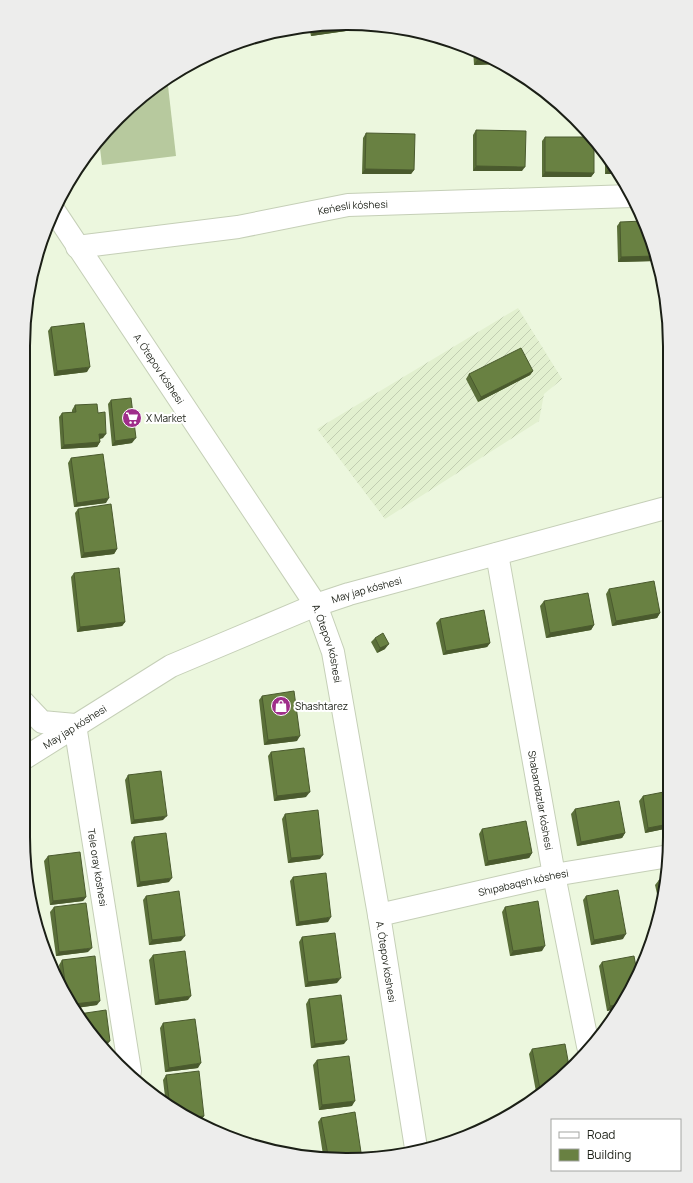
<svg xmlns="http://www.w3.org/2000/svg" width="693" height="1183" viewBox="0 0 693 1183" font-family="Manrope,sans-serif">
<style>
.industrial{fill:url(#industrial-furrows)}
.pitch{fill:#b7c99e}
.lines{fill:none;stroke-linecap:round;stroke-linejoin:round}
.street-casing{stroke:#c5cfb7;stroke-width:24}
.secondary-casing{stroke:#c5cfb7;stroke-width:24}
.street{stroke:#fff;stroke-width:22}
.secondary{stroke:#fff;stroke-width:22}
.wall{fill:#5a6f39}
.shaded-wall{fill:#4a5a2e}
.building{fill:#698142;stroke:#4a5a2e}
.labels{text-anchor:middle;dominant-baseline:central;stroke-width:4;stroke-linejoin:round;paint-order:stroke}
.street-label{font-size:10px;fill:#1b1f16;stroke:#fff}
.poi-label{font-size:10px;fill:#1b1f16;stroke:#fff;text-anchor:start}
.rim{fill:none;stroke:#1b1f16;stroke-width:2}
</style>
<defs>
<pattern id="industrial-furrows" width="10" height="10" patternUnits="userSpaceOnUse"><rect width="10" height="10" fill="#e2f0cf"/><path d="M-1 1l2-2M0 10L10 0M9 11l2-2" fill="none" stroke="#c1cdb1"/></pattern>
</defs>
<rect width="100%" height="100%" fill="#ecf7de"/>
<path class="industrial" d="M518 308 562 379 544 394 539 421 385 519 317 429Z"/>
<path class="pitch" d="M167 77 176 156 102 165 99 140 118 118Z"/>
<g class="lines">
<g class="street-casing">
<g id="street">
<path id="s1" d="M77 247 238 227 348 205 632 196"/>
<path id="s2" d="M497 554 554 875 588 1046"/>
<path id="s3" d="M23 702 42 722 75 725 130 1071"/>
<path id="s4" d="M23 759 171 666 316 605 349 594 669 507"/>
<path id="s5" d="M379 915 554 875 669 856"/>
</g>
</g>
<g class="secondary-casing">
<g id="secondary">
<path id="s6" d="M55 212 316 605 333 652 379 915 416 1148"/>
</g>
</g>
<use href="#street" class="street"/>
<use href="#secondary" class="secondary"/>
</g>
<path class="wall" d="M346 23 356 25 353 30 311 36 309 27Z
M371 25 398 28 372 32Z
M473 49 500 64 474 65Z
M476 130 522 171H473V135Z
M366 133 414 170 411 174H362L363 138Z
M545 137 594 173 591 177H542V141Z
M605 157 619 174H605Z
M620 222 655 261 618 262 617 226Z
M51 327 87 372 54 376 48 331Z
M669 366V407H666V371Z
M533 371 530 375 478 402 466 379 469 374Z
M111 400 132 443 112 446 108 404Z
M75 405 98 413 103 438 100 439V442L97 447 61 449 59 417 62 413 72 412V410Z
M71 458 106 503 74 507 68 463Z
M78 509 117 549 114 554 81 558 75 513Z
M74 573 125 622 122 626 77 632 71 577Z
M609 589 660 613 657 618 612 626 606 594Z
M544 601 594 625 591 630 546 638 540 606Z
M440 619 490 643 487 647 443 655 436 623Z
M375 638 385 649 377 653 371 642Z
M262 696 297 741 264 745 259 700Z
M271 752 306 797 274 801 268 756Z
M128 775 163 820 131 824 125 780Z
M643 796 669 828 645 833 639 801Z
M575 809 625 833 622 838 577 846 571 814Z
M285 814 320 859 288 863 282 819Z
M482 829 532 853 529 858 485 866 479 834Z
M134 837 169 882 137 887 131 842Z
M48 856 86 897 83 901 50 905 44 861Z
M293 877 328 922 296 926 290 881Z
M665 879 660 907 655 885 659 880Z
M146 896 181 941 149 945 143 900Z
M586 896 623 939 591 945 583 900Z
M54 907 88 952 56 956 50 912Z
M505 907 542 951 510 956 502 912Z
M302 937 337 983 305 987 299 942Z
M153 955 188 1000 155 1005 149 960Z
M62 960 97 1005 76 1008 61 979 59 965Z
M602 962 637 972 619 1008 607 1011 599 966Z
M309 999 344 1044 311 1048 306 1004Z
M163 1023 198 1068 165 1072 160 1028Z
M532 1049 544 1093 537 1097 529 1054Z
M317 1060 352 1106 319 1110 313 1065Z
M166 1075 204 1116 201 1120 166 1105 163 1080Z
M321 1118 362 1159 323 1155 318 1122Z"/>
<path class="shaded-wall" d="M356 25 353 30 311 36 314 31Z
M382 26 398 28 372 32 375 27Z
M492 59 500 64 474 65 477 60Z
M476 166 525 167 522 171H473Z
M365 169 414 170 411 174H362Z
M608 169H615L619 174H605Z
M545 172 594 173 591 177H542Z
M656 256V259L655 261 618 262 621 257Z
M90 367 87 372 54 376 57 371Z
M533 371 530 375 478 402 481 397Z
M669 402V407H666Z
M99 434H106L103 438 96 439Z
M136 438 132 443 112 446 115 441Z
M100 442 97 447 61 449 64 445Z
M109 498 106 503 74 507 77 503Z
M117 549 114 554 81 558 84 553Z
M660 613 657 618 612 626 616 621Z
M125 622 122 626 77 632 80 627Z
M594 625 591 630 546 638 550 633Z
M490 643 487 647 443 655 446 651Z
M389 644 385 649 377 653 380 648Z
M300 736 297 741 264 745 268 740Z
M310 792 306 797 274 801 277 796Z
M167 816 163 820 131 824 134 820Z
M669 824V828L645 833 648 828Z
M625 833 622 838 577 846 581 842Z
M532 853 529 858 485 866 488 861Z
M323 855 320 859 288 863 291 858Z
M172 878 169 882 137 887 140 882Z
M86 897 83 901 50 905 53 901Z
M331 917 328 922 296 926 299 922Z
M626 934 623 939 591 945 594 940Z
M185 936 181 941 149 945 152 940Z
M545 946 542 951 510 956 513 951Z
M92 948 88 952 56 956 59 952Z
M341 978 337 983 305 987 308 982Z
M191 996 188 1000 155 1005 159 1000Z
M100 1001 97 1005 76 1008 74 1004Z
M622 1004 619 1008 607 1011 610 1006Z
M347 1040 344 1044 311 1048 315 1044Z
M110 1041 107 1045 103 1046 99 1042Z
M201 1063 198 1068 165 1072 169 1068Z
M355 1101 352 1106 319 1110 322 1105Z
M204 1116 201 1120 200 1121 193 1117Z"/>
<path class="building" d="M346 23 356 24V25L314 31 313 26Z
M375 26H382L375 27Z
M477 51 492 59 477 60Z
M476 130 526 131 525 167 476 166Z
M366 133 415 134 414 170 365 169Z
M545 137H590L594 142V173L545 172Z
M608 161 615 169H608Z
M643 221 653 243 656 256 621 257 620 222Z
M84 323 90 367 57 371 51 327Z
M521 348 533 371 481 397 469 374Z
M131 398 136 438 115 441 111 400Z
M97 404 98 413 105 412 106 434H99L100 442 64 445 62 413 76 412 75 405Z
M103 454 109 498 77 503 71 458Z
M111 504 117 549 84 553 78 509Z
M119 568 125 622 80 627 74 573Z
M654 581 660 613 616 621 609 589Z
M588 593 594 625 550 633 544 601Z
M484 610 490 643 446 651 440 619Z
M383 633 389 644 380 648 375 638Z
M294 691 300 736 268 740 262 696Z
M304 748 310 792 277 796 271 752Z
M161 771 167 816 134 820 128 775Z
M669 791V824L648 828 643 796Z
M619 801 625 833 581 842 575 809Z
M318 810 323 855 291 858 285 814Z
M526 821 532 853 488 861 482 829Z
M166 833 172 878 140 882 134 837Z
M80 852 86 897 53 901 48 856Z
M326 873 331 917 299 922 293 877Z
M665 879 662 896 659 880Z
M618 890 626 934 594 940 586 896Z
M179 891 185 936 152 940 146 896Z
M538 901 545 946 513 951 505 907Z
M86 903 92 948 59 952 54 907Z
M335 933 341 978 308 982 302 937Z
M185 951 191 996 159 1000 153 955Z
M95 956 100 1001 74 1004 66 989 62 960Z
M634 956 637 972 622 1004 610 1006 602 962Z
M341 995 347 1040 315 1044 309 999Z
M106 1010 110 1041 99 1042 90 1033 79 1014Z
M195 1019 201 1063 169 1068 163 1023Z
M565 1044 569 1066 544 1093 541 1094 532 1049Z
M349 1056 355 1101 322 1105 317 1060Z
M199 1071 204 1116 193 1117 170 1107 166 1075Z
M355 1112 362 1159 328 1155 321 1118Z"/>
<defs>
<g id="supermarket-disc" transform="scale(1)"><circle r="9.5" fill="#9f2d8a" stroke="#fff"/><path d="M-6-5.5h2.5l.6 2H6L4.5 2H-2.5L-4.4-4H-6ZM-1.5 3.2a1.3 1.3 0 1 0 .1 0ZM3 3.2a1.3 1.3 0 1 0 .1 0Z" fill="#fff"/></g>
<g id="shop-disc" transform="scale(1)"><circle r="9.5" fill="#9f2d8a" stroke="#fff"/><path d="M-5-2.5h2.3a2.7 3.5 0 0 1 5.4 0H5L5.5 6h-11ZM-1.5-2.5h3a1.5 2.3 0 0 0-3 0Z" fill="#fff"/></g>
</defs>
<g fill-rule="evenodd">
<use href="#supermarket-disc" x="132" y="418"/>
<use href="#shop-disc" x="281" y="706"/>
</g>
<g class="labels">
<g class="street-label">
<text stroke="none"><textPath href="#s1" startOffset="279">Keńesli kóshesi</textPath></text>
<text stroke="none"><textPath href="#s6" startOffset="188">A. Ótepov kóshesi</textPath></text>
<text stroke="none"><textPath href="#s4" startOffset="385">May jap kóshesi</textPath></text>
<text stroke="none"><textPath href="#s6" startOffset="512">A. Ótepov kóshesi</textPath></text>
<text stroke="none"><textPath href="#s4" startOffset="61">May jap kóshesi</textPath></text>
<text stroke="none"><textPath href="#s2" startOffset="250">Shabandazlar kóshesi</textPath></text>
<text stroke="none"><textPath href="#s3" startOffset="205">Tele oray kóshesi</textPath></text>
<text stroke="none"><textPath href="#s5" startOffset="148">Shıpabaqsh kóshesi</textPath></text>
<text stroke="none"><textPath href="#s6" startOffset="836">A. Ótepov kóshesi</textPath></text>
</g>
<g class="poi-label">
<text x="146" y="418">X Market</text>
<text x="295" y="706">Shashtarez</text>
</g>
</g>
<path d="M0 0H693V1183H0ZM346 30H347A316 316 0 0 1 663 346V837A316 316 0 0 1 347 1153H346A316 316 0 0 1 30 837V346A316 316 0 0 1 346 30Z" fill="#ededec" fill-rule="evenodd"/>
<path class="rim" d="M346 30H347A316 316 0 0 1 663 346V837A316 316 0 0 1 347 1153H346A316 316 0 0 1 30 837V346A316 316 0 0 1 346 30Z"/>
<rect x="551" y="1119" width="130" height="52" fill="#ffffff" stroke="#a4a5a2"/>
<rect x="559" y="1132" width="20" height="6" fill="#ffffff" stroke="#a4a5a2"/>
<text x="587" y="1139" font-size="12" fill="#1b1f16">Road</text>
<rect x="559" y="1149" width="20" height="12" fill="#698142" stroke="#a4a5a2"/>
<text x="587" y="1159" font-size="12" fill="#1b1f16">Building</text>
</svg>
